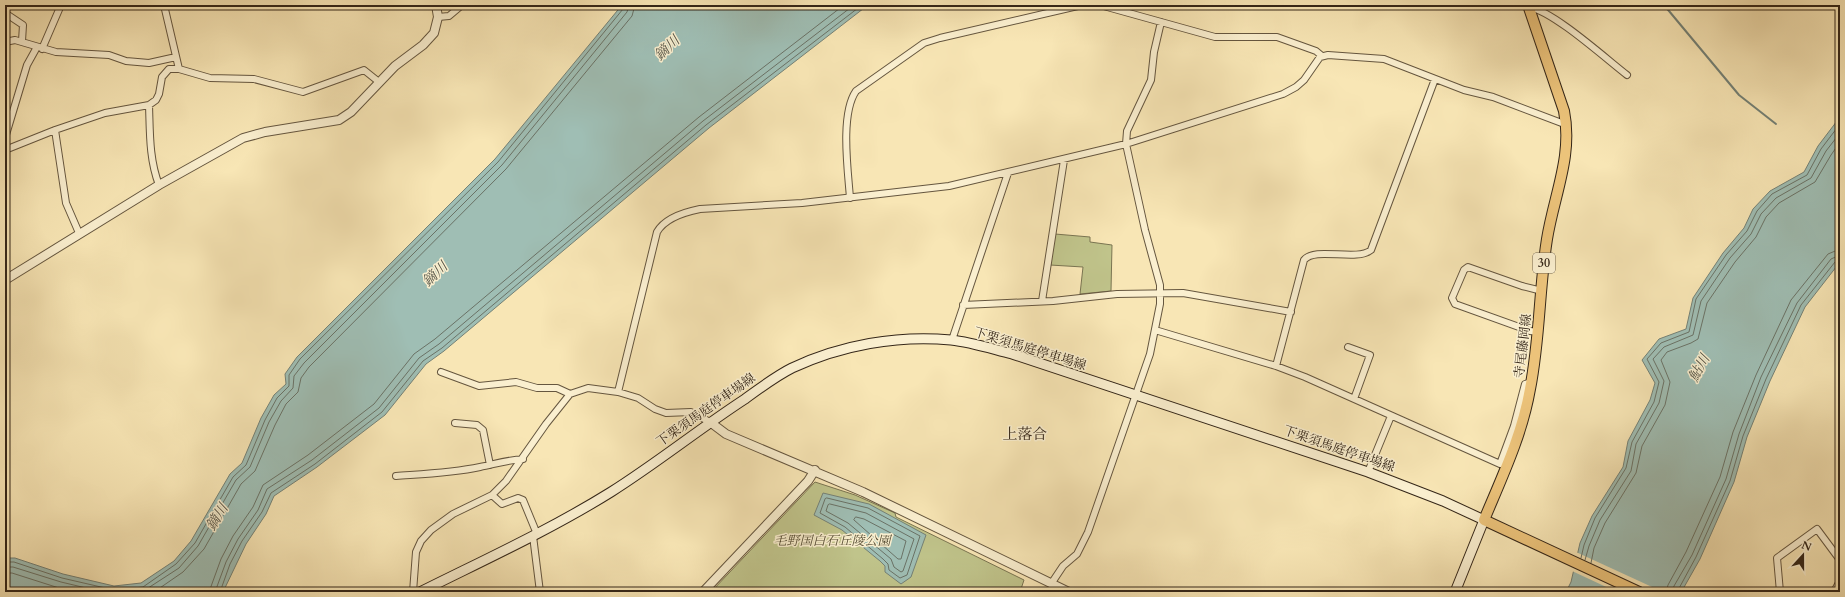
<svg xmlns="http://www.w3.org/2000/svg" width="1845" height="597" viewBox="0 0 1845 597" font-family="Cardo,'Noto Serif JP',serif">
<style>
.green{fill:#c0c48b;stroke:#7a7552}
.water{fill:#9fbeb4;stroke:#748176}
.pier{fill:#f8e6b5}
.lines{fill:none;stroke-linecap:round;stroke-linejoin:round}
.shore{stroke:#6a7266;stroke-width:1}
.stream{stroke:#748176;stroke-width:2}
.minor-casing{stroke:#65563f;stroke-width:8}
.tertiary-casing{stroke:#65563f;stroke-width:10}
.secondary-casing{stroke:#342618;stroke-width:11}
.primary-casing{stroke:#342618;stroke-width:12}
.minor{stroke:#faefcf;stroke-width:6}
.tertiary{stroke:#faefcf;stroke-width:8}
.secondary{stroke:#faefcf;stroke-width:9}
.primary{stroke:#ecc37a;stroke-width:10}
.labels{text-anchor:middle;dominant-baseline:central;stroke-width:3;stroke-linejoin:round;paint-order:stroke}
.shield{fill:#faefcf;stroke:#6f624f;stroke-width:1}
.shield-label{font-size:12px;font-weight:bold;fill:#342618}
.street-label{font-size:13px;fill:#342618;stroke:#faefcf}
.park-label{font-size:13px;font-style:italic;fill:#574e35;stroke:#faefcf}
.water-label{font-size:14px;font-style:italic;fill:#545447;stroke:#faefcf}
.quarter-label{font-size:15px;fill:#342618;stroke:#faefcf}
</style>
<rect width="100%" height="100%" fill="#f8e6b5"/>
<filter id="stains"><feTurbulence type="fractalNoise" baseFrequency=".005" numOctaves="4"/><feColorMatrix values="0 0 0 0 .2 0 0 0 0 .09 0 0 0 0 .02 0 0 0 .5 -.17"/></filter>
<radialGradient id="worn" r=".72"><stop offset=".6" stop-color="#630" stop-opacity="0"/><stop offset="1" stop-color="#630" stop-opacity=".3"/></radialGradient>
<path class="green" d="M1055 234 1090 237V242L1112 245 1111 291 1080 294 1083 267 1050 265Z
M815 482 855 495 895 513 896 517 1024 580 1020 592H711Z"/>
<path class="water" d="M622 5H868L709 128 444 351 426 364 385 415 317 467 274 496 266 514 246 544 223 592H5V558H15L63 574 114 586 141 583 174 561 191 541 230 474 242 463 261 418 274 395 286 384 285 374 297 357 495 159Z
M1840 117V262L1805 307 1770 381 1747 437 1734 482 1700 559 1683 589 1680 592H1566L1571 582 1580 543 1592 516 1623 467 1628 441 1650 400 1655 383 1642 360 1659 339 1686 329 1693 298 1723 253 1744 228 1753 209 1770 191 1804 172 1818 146Z
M823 493 869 504 926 535 911 577 901 584 885 572V566L880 561 842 530 814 515Z"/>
<path class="pier" d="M1576 552 1663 592H1617L1572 571Z"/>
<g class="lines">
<path class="shore" d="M827 498 868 508 920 536 907 575 900 578 889 570 888 564 883 559 845 527 820 513 825 499Z
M830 504 866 513 914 539 903 571 901 572 894 567 891 559 848 523 826 511 828 505Z
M856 517 864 519 906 541 901 559H898L854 520Z
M1581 558 1584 545 1595 518 1626 468 1632 442 1654 402 1659 382 1647 359 1661 343 1689 332 1696 299 1726 255 1747 231 1757 211 1772 194 1807 175 1821 149 1840 124
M1585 560 1589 546 1600 520 1631 471 1636 444 1659 403 1664 381 1653 359 1664 347 1693 335 1701 301 1730 258 1751 234 1761 214 1776 198 1811 178 1826 151 1840 133
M5 562H14L62 578 114 590 143 587 176 564 195 543 233 477 246 465 265 420 277 398 289 386V375L300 359 498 162 623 9 624 5
M1591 563 1594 548 1605 523 1636 473 1642 446 1665 405 1670 382 1661 360 1667 352 1691 343 1698 339 1707 303 1735 262 1756 237 1766 217 1779 203 1815 182 1831 155 1840 142
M5 567H13L61 582 103 592
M5 573H12L59 588 78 592
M142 592 179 568 198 546 236 480 250 467 269 422 281 401 293 388 294 376 304 363 502 165 627 12 629 5
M154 592 183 572 204 549 241 484 255 471 275 425 286 404 298 392 301 378 309 367 506 169 632 16 635 5
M209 592 221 559 233 536 253 507 263 485 308 455 374 404 414 354 435 339 699 117 844 5
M215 592 226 562 238 539 258 510 267 489 312 460 379 408 419 358 439 344 703 121 854 5
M220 592 230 564 242 541 262 512 271 493 315 464 382 412 423 361 442 348 706 125 862 5
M1666 592 1668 585 1686 552 1720 477 1733 432 1756 375 1791 300 1828 254 1840 249
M1672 592 1674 586 1692 555 1726 479 1739 434 1761 377 1797 303 1831 259 1840 255
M1677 592 1696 557 1730 481 1743 436 1766 379 1801 305 1835 262 1840 261"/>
<path class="stream" d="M1664 5 1739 95 1776 124"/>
<g class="minor-casing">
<path id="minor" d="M164 5 179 69
M1100 5 1215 37H1277L1316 51 1322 56
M1529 7C1553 11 1605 58 1627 75
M5 13 23 25 22 41
M438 17 449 16 462 5
M5 42 15 40 56 52 109 55 126 61 149 63 176 57
M42 49 61 5
M149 105C150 132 149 159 159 185
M55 130 66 203 79 233
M5 138 27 65 37 47
M5 150 55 130 105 113 149 105 156 100 159 94 162 77 169 69H179L210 78 254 79 303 92 364 70 379 82
M850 198C848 171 840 114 856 91L924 43 940 38 1082 5
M1042 301 1064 160
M963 305 1053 301 1117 294 1183 293 1291 312
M1155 330 1276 366 1305 377 1500 464 1514 426 1525 384 1532 382
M1538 332 1530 331 1455 304 1452 298 1464 270 1468 267 1522 286 1542 291
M952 340 1008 173
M1348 347 1370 355 1354 399
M1276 366 1304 260C1315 246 1356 262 1371 250L1435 79
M441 372 479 386 516 382 537 388H557L570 394
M618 392 657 232C665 218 685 212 700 209L802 203 949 186 1126 144 1283 94 1296 87 1304 80 1320 57 1328 55 1384 59 1464 90 1493 97 1567 125
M455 423 477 425 483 430 490 465
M1368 472 1391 416
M396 476C424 474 452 473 480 467 495 464 508 460 523 459
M492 495 502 504 518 498 523 500 537 534
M533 536 540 592
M1051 584 1063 566 1077 554 1088 532 1150 354 1160 304V285L1145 230 1126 144 1127 131 1151 80 1154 52 1161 22
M413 592 416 552 421 541 431 530 453 514 492 495 506 481 546 424 570 394 588 388 618 392 638 398 655 409 666 413 691 412 710 422
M1780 592 1777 558 1817 529 1840 560"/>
</g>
<g class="tertiary-casing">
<path id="tertiary" d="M5 280 159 185 243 138 265 132 339 120 351 112 395 66 423 45 434 33 438 17 436 5
M710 422 726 434 863 492 1069 592
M703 592 808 481 815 470
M1835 592 1840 583"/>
</g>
<g class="secondary-casing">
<path id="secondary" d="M420 592C484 560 550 530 611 492 657 463 699 429 745 399 760 388 776 376 792 368 841 345 897 335 951 340 971 342 992 349 1012 354L1368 472 1443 501 1484 520 1455 592"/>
</g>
<g class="primary-casing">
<path id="primary" d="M1528 5 1564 111C1573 156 1554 195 1547 239 1539 289 1540 339 1530 389 1522 435 1502 477 1484 520L1639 592"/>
</g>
<use href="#minor" class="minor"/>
<use href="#tertiary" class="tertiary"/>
<use href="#secondary" class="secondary"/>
<use href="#primary" class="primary"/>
</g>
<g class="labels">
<rect class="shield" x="1533" y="253" width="22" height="20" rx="3"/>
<g class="shield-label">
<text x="1544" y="263">30</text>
</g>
<g class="street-label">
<text transform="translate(1523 346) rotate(-83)">寺尾藤岡線</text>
<text transform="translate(1030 349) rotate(17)">下栗須馬庭停車場線</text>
<text transform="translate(706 410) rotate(-35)">下栗須馬庭停車場線</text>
<text transform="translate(1339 449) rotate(19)">下栗須馬庭停車場線</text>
</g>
<g class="park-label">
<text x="832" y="541">毛野国白石丘陵公園</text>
</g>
<g class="water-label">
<text transform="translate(667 48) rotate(-44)">鏑川</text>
<text transform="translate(435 274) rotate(-44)">鏑川</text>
<text transform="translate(1699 368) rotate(-61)">鮎川</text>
<text transform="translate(217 517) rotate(-58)">鏑川</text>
</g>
<g class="quarter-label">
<text x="1025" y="434">上落合</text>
</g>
</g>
<rect width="1845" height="597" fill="none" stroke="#f8e6b5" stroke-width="20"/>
<rect x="6" y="6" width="1833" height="585" fill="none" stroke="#342618" stroke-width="2"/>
<rect x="10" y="10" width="1825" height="577" fill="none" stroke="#342618"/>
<g transform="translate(1803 555) rotate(21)" stroke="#faefcf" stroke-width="3" paint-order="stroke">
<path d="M0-3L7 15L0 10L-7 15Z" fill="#342618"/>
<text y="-6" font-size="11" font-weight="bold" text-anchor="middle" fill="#342618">N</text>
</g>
<rect width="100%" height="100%" filter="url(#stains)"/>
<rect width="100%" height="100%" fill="url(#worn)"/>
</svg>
